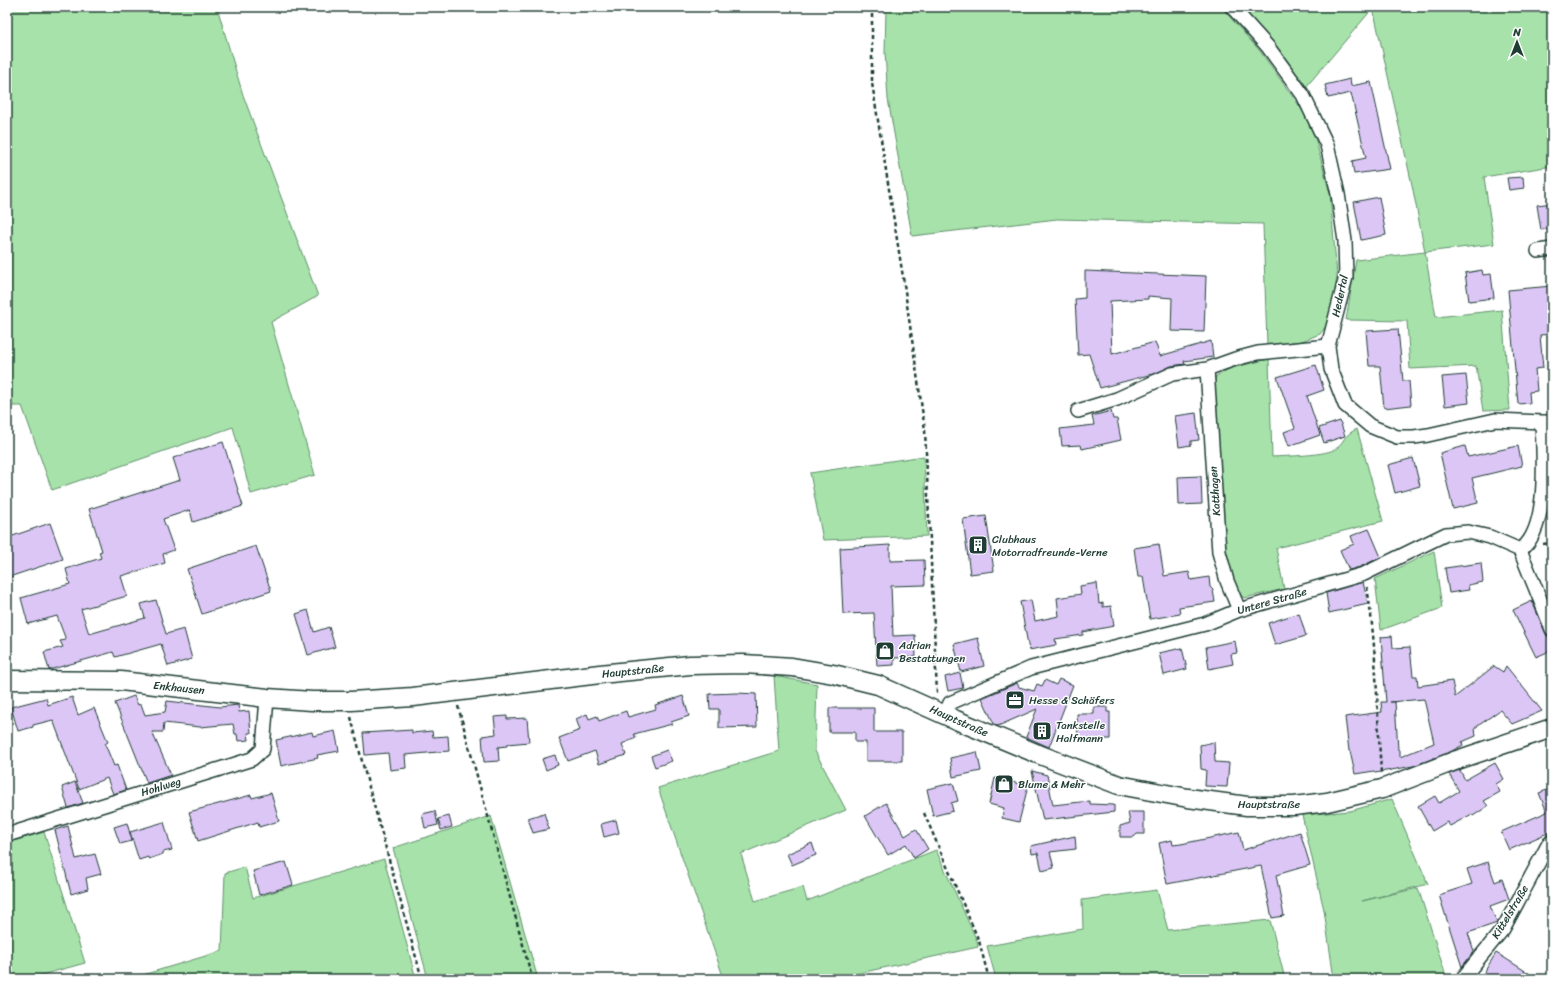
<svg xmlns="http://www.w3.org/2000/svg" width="1559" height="986" viewBox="0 0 1559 986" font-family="Sriracha,sans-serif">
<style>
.green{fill:#a6e2a9;stroke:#62906e}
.building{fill:#dcc6f6;stroke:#1f3d34;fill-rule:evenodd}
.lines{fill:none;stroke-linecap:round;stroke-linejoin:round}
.minor-casing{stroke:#1f3d34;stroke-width:16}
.secondary-casing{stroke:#1f3d34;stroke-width:21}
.path{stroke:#1f3d34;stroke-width:2.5;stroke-dasharray:4 3;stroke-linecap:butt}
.minor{stroke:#fff;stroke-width:13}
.secondary{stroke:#fff;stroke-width:18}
.labels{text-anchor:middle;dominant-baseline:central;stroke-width:3;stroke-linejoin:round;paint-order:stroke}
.street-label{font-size:11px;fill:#1f3d34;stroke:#fff}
.poi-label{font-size:11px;fill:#1f3d34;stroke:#fff;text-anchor:start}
</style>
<rect width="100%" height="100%" fill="#fff"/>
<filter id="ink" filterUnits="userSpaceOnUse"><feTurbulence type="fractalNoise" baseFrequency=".025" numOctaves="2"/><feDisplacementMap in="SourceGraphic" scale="8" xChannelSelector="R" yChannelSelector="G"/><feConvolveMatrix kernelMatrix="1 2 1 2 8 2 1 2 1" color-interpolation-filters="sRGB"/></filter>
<g filter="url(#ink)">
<path class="green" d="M7 7H217L243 95 318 296 271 322 315 475 251 494 233 427 52 490 22 406H7Z
M886 7H1221L1260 51 1311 122 1330 194 1337 276 1330 321 1320 334 1302 341 1267 345 1263 224 1057 219 912 236 888 99 885 52Z
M1242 7H1550L1552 15V166L1484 177 1494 244 1425 252 1436 317 1502 310 1510 410 1483 411 1476 366 1410 369 1407 321 1346 320 1356 260 1425 252 1412 185 1373 8 1306 87 1275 44Z
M1269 359 1272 457C1285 456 1327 456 1337 448 1345 440 1344 435 1357 429L1383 521 1276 548 1284 589 1244 598 1236 591 1224 545 1213 389 1216 376 1231 368Z
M924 456 927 536 823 540 810 473Z
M1434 551 1442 608 1381 630 1375 579Z
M774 676 817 684 815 751 846 810 741 854 755 901 803 887 807 901 936 850 977 941 978 947 833 979H724L658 788 779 751Z
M1392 799 1428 884 1362 901 1418 888 1447 979H1334L1324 910 1302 815 1350 811Z
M491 816 538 979H428L393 848Z
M44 832 85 963 27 979H7V843Z
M384 859 416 979H136V977L222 951 225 873 245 867 253 898Z
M1157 890 1168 930 1270 920 1285 979H996L987 946 1083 929 1082 900Z"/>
<path class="building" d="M1350 79 1351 86 1371 82 1390 169 1354 174 1352 161 1366 158 1351 93 1328 98 1325 85Z
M1523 177 1524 188 1509 190 1507 178Z
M1379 197 1386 235 1361 240 1354 202Z
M1552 203V228L1541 230 1537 205Z
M1482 270 1483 275 1491 274 1494 298 1469 301 1465 273Z
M1085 271 1206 276 1204 332 1171 331 1172 298 1148 296V299L1110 301 1112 354 1155 342 1160 356 1211 341 1213 357 1184 361 1185 364 1171 366 1156 373 1100 388 1089 354 1078 355 1075 299 1085 298Z
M1552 286V334L1540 335 1543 368 1535 369 1537 391 1529 392 1530 403 1518 404 1508 290Z
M1398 329 1403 381H1409L1411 405 1384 408 1380 366H1369L1366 331Z
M1316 365 1324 390 1307 396 1320 435 1289 446 1284 432 1295 428 1277 377Z
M1466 375 1469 403 1445 406 1442 377Z
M1111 411 1113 419H1117L1121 440 1082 449 1081 445 1062 446 1060 429 1094 425 1092 416Z
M1196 413 1199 440 1191 441V445L1179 447 1175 416Z
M1340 421 1345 436 1324 443 1319 428Z
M223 442 243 506 193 522 190 510 163 519 174 550 163 554 165 563 121 576 127 596 81 609 89 634 145 618 141 604 156 600 166 634 184 629 192 659 168 666 161 644 115 657 113 652 49 670 44 652 63 647 60 641 66 640 57 616 28 624 21 598 70 584 66 569 101 558 99 552 102 551 89 509 180 480 173 458Z
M1465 446 1468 457 1518 446 1522 466 1472 478 1478 503 1453 509 1440 453Z
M1413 458 1420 486 1395 493 1388 465Z
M1201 476 1202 504 1179 505 1178 477Z
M986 516 994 571 970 574 963 519Z
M50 523 63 559 9 577 7 570V538Z
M1369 529 1381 557 1360 567 1349 570 1340 550 1354 544 1351 536Z
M1159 544 1164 576 1189 572 1191 580 1209 577 1210 587 1213 590 1215 602 1179 607 1180 614 1150 619 1143 577H1138L1134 548Z
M890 545V561L924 560 925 585 891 586 893 636 915 635 916 657 894 658V665L877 666 874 613 843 614 840 548Z
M256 546 271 591 202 614 187 569Z
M1481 563 1483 582 1468 585 1469 590 1449 593 1445 568Z
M1363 582 1368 604 1329 613 1326 593Z
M1097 583 1099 604 1103 603V607L1111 606 1114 626 1083 632V635L1055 639 1056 645 1029 650 1020 602 1031 600 1035 621 1059 616 1057 598 1081 594 1080 586Z
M1532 601 1545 632 1547 636 1552 637V650L1536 657 1513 610Z
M308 610 314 632 329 627 335 647 308 655 296 614Z
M1299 613 1306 636 1275 645 1268 623Z
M1392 636 1393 648 1410 647 1413 676H1417L1418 686 1452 681 1455 697 1494 666 1503 672 1506 666 1542 711 1512 724 1500 710 1475 728 1476 736 1462 742 1463 745 1450 752 1413 766 1375 773 1374 771 1355 774 1350 751H1349L1345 717 1382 712 1381 702H1386L1381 637ZM1424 699 1434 743 1400 757V750H1398L1395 702H1390Z
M978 638 984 666 961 672 954 644Z
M1235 641 1237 653 1231 654 1233 664 1209 669 1206 647Z
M1182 648 1187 669 1164 675 1159 653Z
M960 673 963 688 948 691 945 677Z
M1059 679 1073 685 1049 747 1026 737 1037 709 998 726 994 724 982 698 1017 683 1019 687 1034 691 1037 684 1042 686 1045 680 1056 685Z
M737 693 756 694 757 727 719 728V709H710L709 694Z
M134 696 138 705 141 704 145 715 165 712 167 701 220 707 238 705 239 712 249 711 251 733H248L249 740 238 741 237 734H235L233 724 200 727 164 723 163 732H152L171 775 147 783 115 703Z
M683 696 689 716 671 722 672 724 634 734 636 738 622 744 626 755 599 764 595 751 568 761 559 738 580 730 576 719 587 714 589 719 597 716 599 721 626 711 628 717 656 709 655 705Z
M72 697 78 715 94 708 108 742 105 744 114 766 117 765 126 790 113 794 107 778 79 789 53 720 33 725V727L18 731 11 707 46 698 48 705Z
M1094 707H1107V712H1110V739H1078L1077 714H1094Z
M829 708H874V732H902V761H866V742H855V732H829Z
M507 716V719L527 718 529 742 507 744V746L498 747 499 761 484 762 482 736 496 734 494 717Z
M412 730V733L432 731 433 737 448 736 449 751 405 755 406 768 390 770 388 753 365 755 363 733Z
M335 731 339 751 317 755 318 758 281 766 276 740 312 732 313 736Z
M1214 742 1215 762 1229 763 1227 787 1205 786 1206 770 1201 769 1200 745Z
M667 750 672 761 655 767 651 756Z
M977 752 981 771 953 777 950 758Z
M555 755 558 765 546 770 542 759Z
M1495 763 1504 779 1496 784 1500 792 1484 801 1488 806 1473 816 1472 814 1450 826 1447 822 1432 831 1418 806 1435 796 1439 803 1459 791 1449 774 1460 770 1465 780Z
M1032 771 1047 775 1053 805 1090 801V804L1114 805V812L1043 820Z
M995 778 1028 786 1019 822 1002 818 1004 808 989 804Z
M75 782 83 803 68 808 62 787Z
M953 783 958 801 951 803 953 811 933 816 927 789Z
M1552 788V831L1509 850 1501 832 1547 812 1539 793Z
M271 793 279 821 259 827 258 822 198 841 189 812 251 795 252 798Z
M886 803 905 836 916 829 928 849 914 858 906 844 888 855 865 816Z
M435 811 438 825 425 828 422 814Z
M1128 812H1144V834H1137L1134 837H1120V826L1130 823Z
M544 813 549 829 533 833 528 818Z
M449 816 452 827 441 830 438 819Z
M616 820 619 833 604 837 601 824Z
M164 822 172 850 163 852V854L149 859 148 857 139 860 130 832Z
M127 823 132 841 120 844 114 827Z
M68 826 76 859 95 854 101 874 86 878 88 889 71 894 55 830Z
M1239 832 1243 850 1300 832 1310 865 1276 875 1284 916 1272 918 1261 866 1167 884 1159 843 1172 840 1173 845 1181 844Z
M1075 836 1076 849 1050 852 1054 868 1042 871 1038 853 1032 854 1031 846Z
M812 843 816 855 792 865 787 854Z
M286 862 293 885 259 895 253 871Z
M1488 862 1495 882 1502 879 1509 899 1490 906 1497 923 1468 933 1474 951 1462 967 1439 895 1472 884 1467 869Z
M1496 953 1503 957 1538 979H1480Z"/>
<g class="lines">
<g class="minor-casing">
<path id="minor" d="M1232 7 1268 47 1303 95 1327 145 1338 194 1345 241 1346 277 1328 346 1331 369 1345 405 1370 426 1397 437H1414L1428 435 1495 420 1542 422
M1538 251 1552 249
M1078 411 1117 399 1172 374 1207 369
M1520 550C1550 530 1543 454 1542 422H1552
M1239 610 1227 581 1219 552 1207 369 1235 359 1258 353 1328 346
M945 714 950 703 1031 668 1205 624 1239 610 1364 574 1446 534 1468 532 1490 537 1520 550 1552 629
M7 835 252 759 263 749 267 698
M1462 979 1503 929 1548 845 1552 841"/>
</g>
<g class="secondary-casing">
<path id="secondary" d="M7 680 121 681 267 698 312 701H351L413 697 600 674 690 665 743 664 792 667 833 674 878 685 956 720 1038 754 1119 785 1188 798 1247 806H1294L1327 802 1382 789 1457 760 1552 728"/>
</g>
<path class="path" d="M872 7V83L903 277 925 430 937 694
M1543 544 1552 543
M1367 587C1377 648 1377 711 1381 773
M458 706 532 978
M351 717 364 769 422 979
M924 813 979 941 989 979"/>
<use href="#minor" class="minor"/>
<use href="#secondary" class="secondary"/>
</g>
</g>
<defs>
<g id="building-square" transform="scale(1)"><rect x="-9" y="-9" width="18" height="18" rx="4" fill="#1f3d34" stroke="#fff"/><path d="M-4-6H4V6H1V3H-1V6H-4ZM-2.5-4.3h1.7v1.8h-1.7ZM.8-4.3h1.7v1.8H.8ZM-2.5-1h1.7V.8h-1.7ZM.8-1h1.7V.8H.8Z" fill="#fff"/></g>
<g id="shop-square" transform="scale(1)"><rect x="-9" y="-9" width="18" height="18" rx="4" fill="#1f3d34" stroke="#fff"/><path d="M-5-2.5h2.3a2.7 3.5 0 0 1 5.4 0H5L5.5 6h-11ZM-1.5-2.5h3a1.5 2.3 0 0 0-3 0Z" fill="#fff"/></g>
<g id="office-square" transform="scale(1)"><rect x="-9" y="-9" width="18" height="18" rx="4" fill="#1f3d34" stroke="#fff"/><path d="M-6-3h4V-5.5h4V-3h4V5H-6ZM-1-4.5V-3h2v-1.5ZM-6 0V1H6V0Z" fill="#fff"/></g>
</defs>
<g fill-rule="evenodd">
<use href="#building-square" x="978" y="545"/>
<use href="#shop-square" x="885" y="651"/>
<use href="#office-square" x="1015" y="700"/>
<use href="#building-square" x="1042" y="731"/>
<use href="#shop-square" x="1004" y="784"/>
</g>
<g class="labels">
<g class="street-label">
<text transform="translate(1340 296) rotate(-78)">Hedertal</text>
<text transform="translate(1215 491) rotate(-94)">Katthagen</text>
<text transform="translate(1272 601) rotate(-16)">Untere Straße</text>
<text transform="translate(633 671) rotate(-6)">Hauptstraße</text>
<text transform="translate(179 688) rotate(6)">Enkhausen</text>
<text transform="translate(959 721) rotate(24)">Hauptstraße</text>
<text transform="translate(161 787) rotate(-17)">Hohlweg</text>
<text x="1269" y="804">Hauptstraße</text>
<text transform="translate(1510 912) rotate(-59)">Kittelstraße</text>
</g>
<g class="poi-label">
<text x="992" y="539">Clubhaus<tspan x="992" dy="13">Motorradfreunde-Verne</tspan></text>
<text x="899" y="645">Adrian<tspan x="899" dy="13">Bestattungen</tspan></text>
<text x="1029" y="700">Hesse &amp; Schäfers</text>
<text x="1056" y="725">Tankstelle<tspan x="1056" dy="13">Halfmann</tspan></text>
<text x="1018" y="784">Blume &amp; Mehr</text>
</g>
</g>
<rect width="1559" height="986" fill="none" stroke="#fff" stroke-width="24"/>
<rect x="12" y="12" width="1535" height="962" fill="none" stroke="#1f3d34" stroke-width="1.5" filter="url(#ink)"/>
<g transform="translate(1517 42)" stroke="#ffffff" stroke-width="3" paint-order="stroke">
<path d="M0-3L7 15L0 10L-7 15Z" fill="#1f3d34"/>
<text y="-6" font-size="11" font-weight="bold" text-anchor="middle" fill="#1f3d34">N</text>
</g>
</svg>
